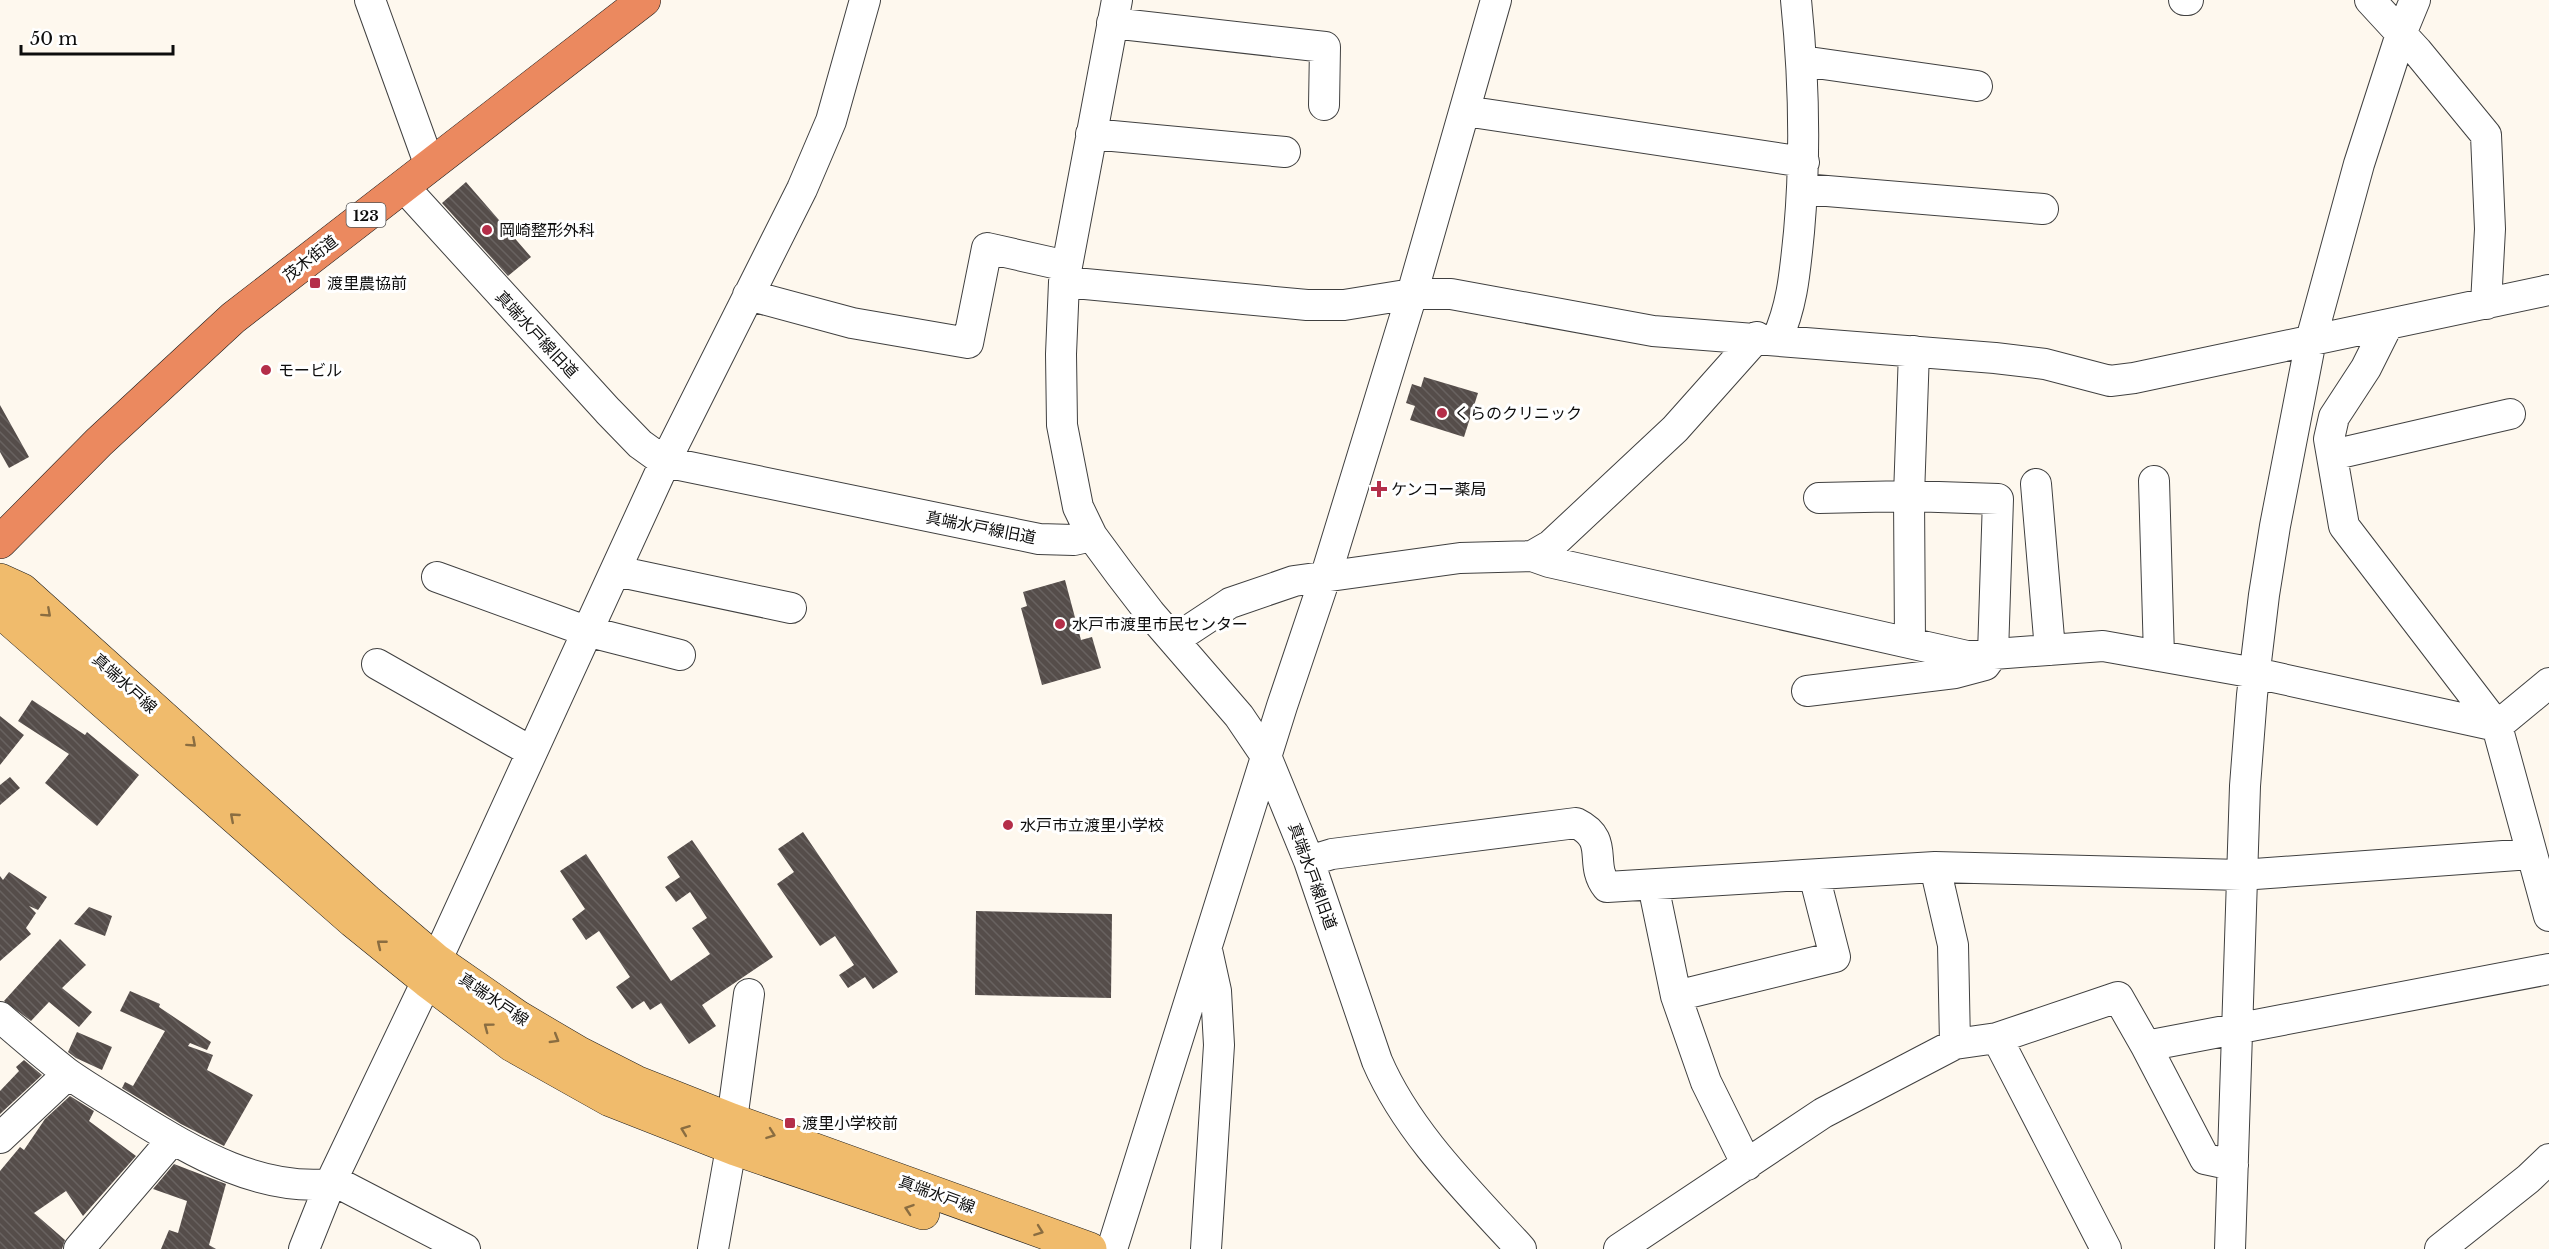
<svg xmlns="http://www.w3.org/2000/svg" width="2549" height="1249" viewBox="0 0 2549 1249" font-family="'Libre Baskerville','Noto Sans JP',serif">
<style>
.building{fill:url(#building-back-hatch)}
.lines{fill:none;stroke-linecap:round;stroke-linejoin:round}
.minor-casing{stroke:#404040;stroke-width:32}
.major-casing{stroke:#1e1e1e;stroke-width:34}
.highway-casing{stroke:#1e1e1e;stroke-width:34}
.minor{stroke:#fff;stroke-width:30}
.major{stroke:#f0bb6c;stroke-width:33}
.highway{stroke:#eb895f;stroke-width:33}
.oneway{stroke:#8a6d41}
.poi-dot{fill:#b42e49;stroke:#fff;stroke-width:2}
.labels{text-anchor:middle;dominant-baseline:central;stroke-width:6;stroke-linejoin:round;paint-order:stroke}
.shield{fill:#fff;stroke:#565656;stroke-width:1.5}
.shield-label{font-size:15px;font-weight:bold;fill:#0d0d0d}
.poi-label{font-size:16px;fill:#0d0d0d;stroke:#fff;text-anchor:start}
.street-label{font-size:16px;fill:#0d0d0d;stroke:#fff}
</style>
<defs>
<pattern id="building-back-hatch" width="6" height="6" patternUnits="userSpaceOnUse" patternTransform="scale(1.5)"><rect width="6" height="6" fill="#554d4a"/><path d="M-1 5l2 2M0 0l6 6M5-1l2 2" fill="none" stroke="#686260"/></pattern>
</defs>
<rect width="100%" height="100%" fill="#fef8ee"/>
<path class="building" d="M466 182 531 257 508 276 442 203Z
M1424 377 1478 393 1464 437 1410 420 1415 406 1406 403 1412 384 1421 387Z
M0 405 29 457 9 468 0 452Z
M1065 580 1081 640 1092 637 1101 668 1042 685 1021 608 1027 606 1023 592Z
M32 700 85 735 87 732 139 775 97 826 45 783 69 754 18 721Z
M0 716 24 735 0 765Z
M10 777 20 788 0 805V785Z
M803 832 898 972 873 989 865 977 848 988 839 975 854 965 835 936 820 946 777 884 794 872 778 849Z
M692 840 773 957 702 1005 716 1026 689 1044 661 1003 650 1010 644 1001 632 1009 616 987 630 977 599 931 586 940 572 919 585 909 560 871 586 854 671 981 710 954 692 928 707 918 690 892 676 902 665 887 680 877 667 857Z
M9 872 47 897 38 910 29 906 36 913 26 928 31 934 0 961V876L3 880Z
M89 907 112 916 105 936 74 924Z
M976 911 1112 914 1111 998 975 995Z
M60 939 86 965 62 988 92 1012 79 1027 49 1002 31 1021 4 1001Z
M130 991 160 1004 159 1007 211 1042 207 1050 190 1043 188 1046 213 1055 207 1070 253 1095 224 1146 181 1124 122 1088 125 1082 133 1086 165 1031 120 1011Z
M77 1032 112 1047 102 1070 76 1058 68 1052Z
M24 1060 42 1075 0 1114V1091L19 1071 16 1067Z
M70 1096 94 1111 89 1121 136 1156 83 1216 66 1191 34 1213 65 1240 62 1249H0V1171L20 1147 24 1150 45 1119Z
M174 1164 226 1184 209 1245 216 1249H161L169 1230 178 1233 187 1201 153 1189Z"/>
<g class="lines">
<g class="minor-casing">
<path id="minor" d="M370 0 430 166
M1117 0 1064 282 1061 354 1062 425 1078 507 1092 536 1120 574 1150 613 1239 716 1266 756 1309 861 1377 1061C1408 1133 1469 1192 1521 1249
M2184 0H2188
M2370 0 2417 51 2486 135 2490 229 2486 304
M1112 23 1325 47 1324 105
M1802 61 1977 86
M1465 111 1804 162
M1091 134 1285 152
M403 186 608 411 640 444 665 462 1039 539 1074 540 1092 536
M1803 189 2043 209
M1064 282 1307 305H1344L1412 294H1451L1653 331 1995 358 2045 364 2110 381 2134 378 2549 290
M748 295 852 323 968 343 987 248 1067 266
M2387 326 2366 368 2334 417 2329 439 2344 526 2497 726 2549 916
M1777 339C1793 304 1795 270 1799 232 1806 154 1804 78 1796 0
M2332 455 2510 414
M2154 481 2159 656
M2036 484 2050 650
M1532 556 1551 545 1675 429 1757 337
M616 571 791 608
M437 577 586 631 680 655
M1174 640 1230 603 1294 581 1460 558 1532 556 1549 562 1967 656 2103 646 2255 673 2497 726
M1910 642 1909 496 1914 351
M377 664 532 752
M1807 691 1955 673 1985 665 1993 654 1998 499 1909 496 1819 498
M2497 726 2549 683
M1309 861 1332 854 1576 823C1611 840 1588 863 1607 887L1935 867 2241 875 2531 854
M1935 867 1953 945 1955 1044
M1653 885 1676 996 1706 1082 1747 1165
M1676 996 1835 957 1814 875
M0 1017C22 1036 44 1055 67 1073 88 1088 111 1101 133 1115 194 1153 263 1194 338 1183L465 1249
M1997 1038 2118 997 2146 1046 2549 969
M2146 1046 2205 1159 2233 1165
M732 1120 749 994
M0 1138 68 1074
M79 1249 173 1139
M304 1249 330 1184 427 981 665 462 802 189 831 121 865 0
M713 1249 731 1148
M1112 1249 1282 706 1326 575 1412 294 1496 0
M1206 1249 1219 1045 1216 991 1207 950
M1619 1249 1823 1113 1955 1044 1997 1038 2106 1249
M2230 1249 2245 786 2252 695 2264 595 2275 526 2311 340 2359 164 2401 34 2415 0
M2440 1249 2528 1179 2549 1159"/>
</g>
<g class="major-casing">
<path id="major" d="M0 580 22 590 367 901 436 960 518 1017 579 1053 636 1082 732 1120 1090 1249
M0 611 353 921 427 981 512 1045 610 1100 735 1149 923 1213"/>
</g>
<g class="highway-casing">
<path id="highway" d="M0 542 99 442 233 318 644 0"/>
</g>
<use href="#minor" class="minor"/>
<use href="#major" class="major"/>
<use href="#highway" class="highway"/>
</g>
<defs><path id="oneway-chevron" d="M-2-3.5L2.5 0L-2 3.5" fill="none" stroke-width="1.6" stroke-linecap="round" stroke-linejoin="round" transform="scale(1.5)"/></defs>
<g class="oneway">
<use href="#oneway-chevron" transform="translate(47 613) rotate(42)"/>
<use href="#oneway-chevron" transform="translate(192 743) rotate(42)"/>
<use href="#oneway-chevron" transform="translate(234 817) rotate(-139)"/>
<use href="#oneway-chevron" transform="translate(381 944) rotate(-141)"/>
<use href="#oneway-chevron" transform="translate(488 1027) rotate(-143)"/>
<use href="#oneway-chevron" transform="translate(555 1039) rotate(31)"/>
<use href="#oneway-chevron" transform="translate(685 1130) rotate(-159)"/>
<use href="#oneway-chevron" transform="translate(771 1134) rotate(20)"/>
<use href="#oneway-chevron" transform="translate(909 1209) rotate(-161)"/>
<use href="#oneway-chevron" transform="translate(1039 1231) rotate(20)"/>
</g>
<g class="poi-dot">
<circle cx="487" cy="230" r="6"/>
<rect x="309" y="277" width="12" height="12" rx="3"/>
<circle cx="266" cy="370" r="6"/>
<circle cx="1442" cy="413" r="6"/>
<path d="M1376 480h6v6h6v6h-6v6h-6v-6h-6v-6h6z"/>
<circle cx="1060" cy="624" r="6"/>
<circle cx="1008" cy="825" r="6"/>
<rect x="784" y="1117" width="12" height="12" rx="3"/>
</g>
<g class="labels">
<rect class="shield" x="346.5" y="203" width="39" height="24" rx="4.5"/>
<g class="shield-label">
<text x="366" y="215">123</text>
</g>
<g class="poi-label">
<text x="499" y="230">岡崎整形外科</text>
<text x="327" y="283">渡里農協前</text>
<text x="278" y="370">モービル</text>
<text x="1454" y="413">くらのクリニック</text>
<text x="1391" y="489">ケンコー薬局</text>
<text x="1072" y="624">水戸市渡里市民センター</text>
<text x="1020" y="825">水戸市立渡里小学校</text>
<text x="802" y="1123">渡里小学校前</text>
</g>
<g class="street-label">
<text transform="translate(310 258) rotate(-38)">茂木街道</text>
<text transform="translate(537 334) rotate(47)">真端水戸線旧道</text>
<text transform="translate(981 527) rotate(11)">真端水戸線旧道</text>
<text transform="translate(125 683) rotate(42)">真端水戸線</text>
<text transform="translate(1313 876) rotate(70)">真端水戸線旧道</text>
<text transform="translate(494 999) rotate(34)">真端水戸線</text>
<text transform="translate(937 1194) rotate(20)">真端水戸線</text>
</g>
</g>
<path d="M21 45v9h152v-9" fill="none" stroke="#0d0d0d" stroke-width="3"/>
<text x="30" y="45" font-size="18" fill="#0d0d0d" stroke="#ffffff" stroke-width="4.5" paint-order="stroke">50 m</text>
</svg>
